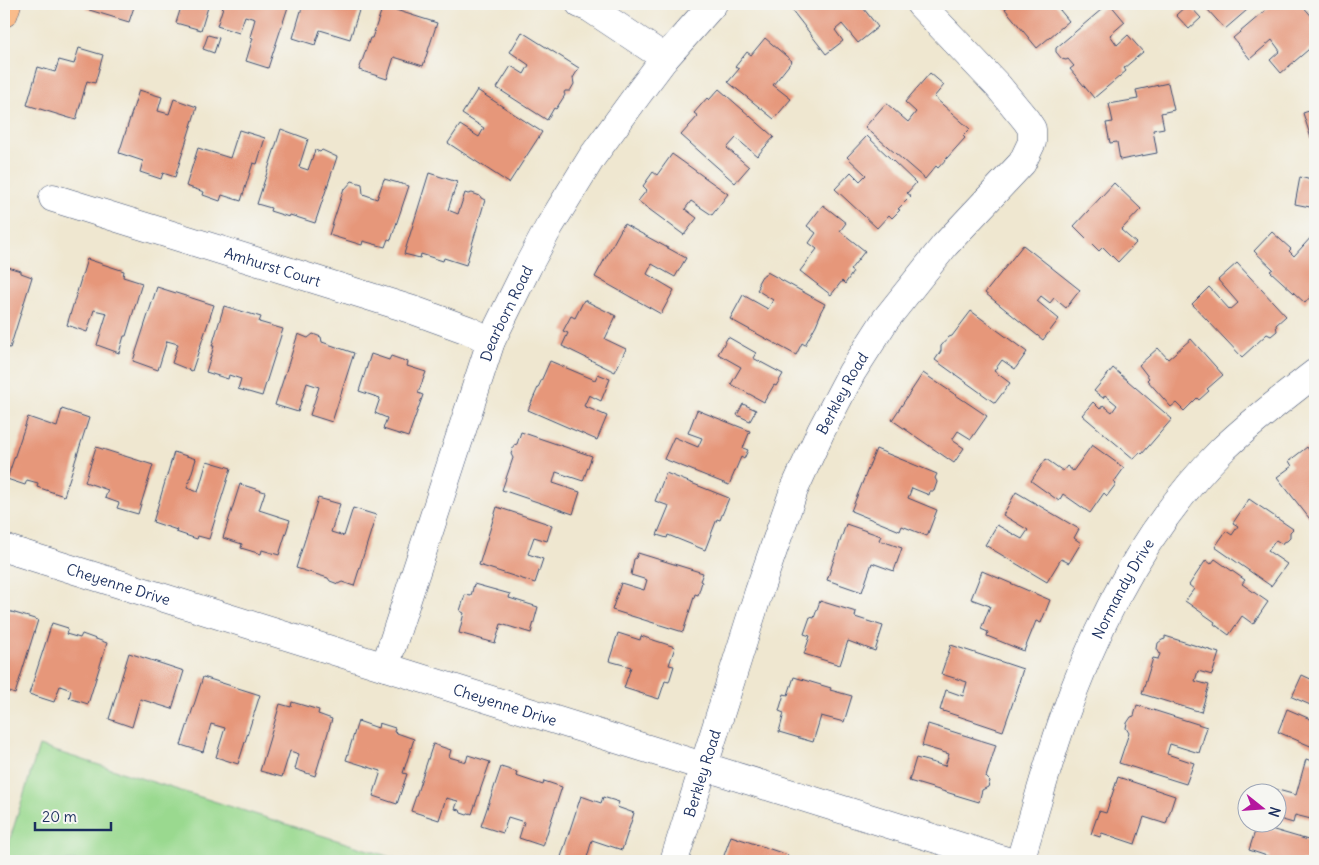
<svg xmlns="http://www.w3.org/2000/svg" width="1319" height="865" viewBox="0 0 1319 865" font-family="Delius,sans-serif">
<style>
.green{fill:#9ad98f;stroke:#5a8476}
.building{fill:#e6977a}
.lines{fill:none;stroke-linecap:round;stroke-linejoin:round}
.minor-casing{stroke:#3b4b6f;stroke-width:29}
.major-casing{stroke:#3b4b6f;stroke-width:29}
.minor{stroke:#fff;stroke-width:28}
.major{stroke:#fabc8b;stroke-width:28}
.labels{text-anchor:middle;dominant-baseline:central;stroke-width:5;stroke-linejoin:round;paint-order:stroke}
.street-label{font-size:15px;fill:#1b2f5e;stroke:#f6f6f2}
</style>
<rect width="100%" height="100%" fill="#f6f6f2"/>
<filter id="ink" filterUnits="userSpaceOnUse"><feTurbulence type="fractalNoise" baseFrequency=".02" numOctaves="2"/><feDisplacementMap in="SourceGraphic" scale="10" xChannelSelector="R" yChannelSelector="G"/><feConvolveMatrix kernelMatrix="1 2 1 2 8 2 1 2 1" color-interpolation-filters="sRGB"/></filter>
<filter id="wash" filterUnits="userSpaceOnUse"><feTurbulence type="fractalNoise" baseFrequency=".0096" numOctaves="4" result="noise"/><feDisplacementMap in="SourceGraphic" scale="20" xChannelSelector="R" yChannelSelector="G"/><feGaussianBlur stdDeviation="1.12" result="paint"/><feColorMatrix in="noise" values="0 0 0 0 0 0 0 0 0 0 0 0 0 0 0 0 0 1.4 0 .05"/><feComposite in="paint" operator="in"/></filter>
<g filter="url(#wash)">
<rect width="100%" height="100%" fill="#efe7d0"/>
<path class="green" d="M39 746 403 861H4V858Z"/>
<g id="blocks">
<path class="building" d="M88 4H135L129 22 86 9Z
M182 4H209L201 30 176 23Z
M224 4H289L268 68 246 61 253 38 250 37 255 19 245 16 239 33 217 26Z
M303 4H361L350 39 320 30 315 45 293 38Z
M798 4H860L878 27 858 43 842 24 835 30 843 41 826 54 791 9Z
M1011 4H1055L1069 21 1037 48 1005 9Z
M1108 4H1110L1125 22 1110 35 1117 45 1128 35 1143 52 1124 68 1126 71 1094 98 1070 69 1074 66 1068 59 1066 60 1062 59 1056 52V48Z
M1188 4 1201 18 1189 29 1176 15Z
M1213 4H1254L1225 29 1207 9Z
M1273 4H1301L1315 20 1311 23 1315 27V44L1281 73 1270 60 1280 51 1272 40 1250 59 1233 38Z
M383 6 437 23 423 66 394 57 387 79 359 70 370 38H372Z
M522 32 579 68 573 78 574 84 570 91H565L564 93 565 95 556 109 554 108 547 120 497 88 511 66 524 74 529 65 510 52Z
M208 35 219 38 214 53 203 49Z
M765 38 792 61 773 85 791 99 774 119 728 82 739 69 735 67 747 52 751 55Z
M79 48 103 55 95 83 87 81 76 120 27 105 38 67 55 72 59 60 74 64Z
M930 73 944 85 934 97 970 129 963 136 965 138 938 168 936 166 925 179 865 127 886 103 908 122 916 112 905 102Z
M1168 83 1174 110 1161 113 1164 128 1153 130 1157 153 1120 160 1117 142 1110 143 1106 123 1113 122 1109 104 1138 99 1136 90Z
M719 89 774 137 757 156 736 138 727 148 749 167 735 183 681 135 698 116 694 113 707 98 709 100Z
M139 90 162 97 158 111 169 114 174 99 197 107 175 177 163 173 161 179 140 172 143 161 119 153Z
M477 90 542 132 509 183 448 143 460 125 479 137 484 128 462 114Z
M1315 109V136L1311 138 1303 113Z
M281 129 308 139 299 167 308 170 315 150 320 152 322 150 337 157 315 223 290 215 289 217 270 211 271 208 257 204Z
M239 130 265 138 257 164 253 163 241 201 222 195 220 201 203 195 204 192 186 186 198 148 230 158Z
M867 136 916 183 907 193 911 196 898 209 900 210 892 218 889 215 877 228 835 189 851 172 860 181 866 175 847 157Z
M672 154 728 194 712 215 691 201 685 209 697 218 684 235 638 201 647 190 643 186 653 172 657 175Z
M429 173 457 182 448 210 458 214 465 193 468 194 472 193 480 196 481 198 485 200 466 265 444 258 443 261 421 254 420 258 404 254Z
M1300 177 1315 181V208L1295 204Z
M384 179 409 186 391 240 388 239 385 247 363 241 362 245 329 235 344 188 345 189 352 181 362 184 363 194 377 199Z
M1114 183 1141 209 1121 230 1136 243 1118 262 1103 247 1099 251 1074 226Z
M823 205 846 223 840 231 865 251 850 270 853 272 845 284 842 281 831 295 800 271 817 249 809 243 816 233 807 226Z
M624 224 686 258 675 277 652 264 647 274 674 290 661 314 595 277Z
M1272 232 1291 249 1289 251 1294 256 1313 235 1315 237V291L1305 303 1270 271 1273 269 1254 251Z
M1023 245 1080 290 1066 308 1054 298 1050 303 1041 296 1037 301 1059 319 1043 340 985 293Z
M87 259 124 271 123 277 142 283 126 336H124L119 353 97 345 107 313 94 310 87 332 67 325Z
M1237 263 1286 316 1276 325 1277 331 1271 336 1267 334 1242 357 1192 304 1209 287 1230 310 1238 303 1218 280Z
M4 266 21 271V273L32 277 10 348 4 346Z
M767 272 825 304 820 313H821L816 325 805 345 802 343 796 355 730 319 743 295 768 309 773 300 757 290 759 287 758 283 762 276H764Z
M157 287 214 305 192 371 172 363 178 344 167 341 158 370 133 361Z
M584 300 616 316 605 339 626 349 615 372 562 346 568 333 563 331 571 316 575 318Z
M224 306 261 317 259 322 283 329 262 396 238 389 241 379 229 375 228 379 206 372 214 346H212Z
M971 311 1027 352 1015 369 1002 360 994 371 1010 383 995 403 935 360 941 351V346L949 337 952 336Z
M298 334 308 338 313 334 321 337 322 342 354 353 332 422 310 415 319 387 307 383 298 412 275 405Z
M728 337 756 353 753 358 783 374 776 386 774 385 764 402 731 384 741 367 718 354Z
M1191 339 1223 375 1207 389 1209 391 1199 400 1197 398 1184 411 1176 403 1171 407 1147 380 1149 378 1139 365 1158 348 1168 359Z
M371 354 389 360 391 356 408 362 407 366 426 372 418 393 423 395 408 437 383 429 387 418 375 413 380 398 359 391Z
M550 361 595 380 598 374 610 379 601 401 589 395 584 406 607 416 597 440 528 410Z
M1113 368 1172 419 1142 454 1140 452 1134 459 1082 415 1093 402 1100 409 1103 405 1112 412 1117 405 1105 395 1103 398 1094 391Z
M923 373 987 416 971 439 958 431 952 440 964 448 954 463 892 420Z
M743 404 756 410 750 421 737 415Z
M62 409 89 418 64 496 37 487 38 483 27 480 25 485 7 479 28 417 57 427Z
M697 410 750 431 743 448 748 450 744 459 741 457 729 485 664 459 674 437 698 447 702 438 688 433Z
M521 432 592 456 583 481 556 472 553 483 580 492 573 514 502 490 513 458 511 454 514 445 517 444Z
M1092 445 1124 468 1114 482 1116 484 1107 496 1104 493 1090 513 1063 494 1059 501 1031 481 1046 459 1063 471 1067 466 1073 471Z
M1315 446V521L1313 523 1277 477 1292 466 1289 461 1307 447 1309 450Z
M96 447 153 465 138 514 117 508 119 503 105 498 108 490 85 482Z
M876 449 937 474 935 478 937 482 934 491H930L929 495 912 488 908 498 937 510 927 536 902 526 900 531 851 511Z
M174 452 196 459 187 488 198 492 207 461 231 468 209 539 198 536 197 539 176 532 177 530 153 522Z
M666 473 729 498 720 520 717 519 705 550 668 535 667 538 657 535 669 506 655 501Z
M240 484 265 492 259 510 290 520 279 555 262 550 261 554 241 548 242 544 223 538Z
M1016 492 1079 529 1074 538 1081 543 1069 563 1061 559 1047 582 985 545 997 525 1022 539 1028 530 1003 515Z
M318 498 340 504 331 532 344 536 353 508 376 515 354 586 342 582 338 584 330 581 328 578 296 568Z
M1249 499 1293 529 1290 532V538L1287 541 1283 542 1282 544 1276 540 1268 551 1287 564 1271 586 1215 547 1226 531 1232 535 1238 526 1233 523Z
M497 507 552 525 547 541 534 537 528 554 543 559 535 583 479 565Z
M846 524 881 536 879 540 902 548 894 571 872 563 862 592 827 580Z
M638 553 703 573 700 581 702 582 698 595 695 594 683 632 612 610 621 583 644 590 647 580 631 575 634 559 636 558Z
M1215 559 1245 580 1242 584 1268 602 1253 624 1242 616 1229 635 1214 624 1215 622 1185 601 1194 589 1189 585 1206 560 1211 564Z
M982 571 1050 600 1041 623 1036 621 1024 651 987 636 988 632 981 629 990 606 971 599Z
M474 584 510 594 509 598 538 607 531 633 501 624 495 643 459 633 464 613 460 611 465 595 471 596Z
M820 601 856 612 855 617 883 626 875 651 848 641 840 665 804 654 810 636 804 634 810 617 814 618Z
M5 610 38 620 15 694 4 690Z
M52 623 68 628 66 634 80 638 82 634 107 643 88 704 69 698 71 690 60 686 54 702 29 694Z
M618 633 640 640 641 636 675 647 669 665 674 666 669 682 665 681 659 699 624 688 631 667 609 661Z
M1165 636 1219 653 1212 675 1198 671 1195 681 1209 685 1201 712 1142 694 1153 658 1158 659 1160 654 1157 649 1158 643 1162 640 1165 639Z
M951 645 1023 669 1019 682H1020L1003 731 940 710 946 690 963 696 967 682 941 674Z
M129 653 184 671 172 709 140 699 132 727 109 719Z
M1302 675 1315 681V707L1292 697Z
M203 677 260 695 238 764 216 757 225 728 211 724 203 752 181 745Z
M794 677 831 688 830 690 852 696 844 722 821 716 813 742 779 732 784 713 779 711 784 694 788 695Z
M292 702 319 710 318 714 332 719 315 776 295 769 299 754 290 751 282 777 260 771 280 704 291 707Z
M1137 705 1207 727 1199 753 1170 744 1167 754 1194 763 1186 784 1119 763 1129 733 1126 728 1127 723 1131 717 1134 716Z
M1287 709 1315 721V748L1278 732Z
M358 721 378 728 379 723 395 728 394 732 414 739 403 773 407 774 397 804 373 796 381 771 346 760Z
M928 724 996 745 986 777 990 781 988 787 982 790 979 802 909 781 916 758 945 766 949 754 922 746Z
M433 744 451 750 449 757 466 762 468 755 490 762 472 814 470 813 467 815 461 813 460 810 455 809 458 801 446 798 439 820 411 811Z
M1306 759 1315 762V820L1295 815 1293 823 1276 818V792H1270L1271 788 1296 795Z
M501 767 517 772 516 776 543 785 544 781 562 787 543 846 519 838 524 822 508 817 503 833 481 826Z
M1118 777 1175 796 1166 824 1144 817 1135 844 1102 833 1100 837 1091 834 1099 811 1106 813Z
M581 796 601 803 603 797 619 802 617 807 634 813 622 850 592 840 586 861 560 860Z
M1257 825 1315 842V861H1269L1270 857 1249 850Z
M731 836 788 855 786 861H722Z"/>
</g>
</g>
<g filter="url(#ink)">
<use href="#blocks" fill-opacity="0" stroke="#3b4b6f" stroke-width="1"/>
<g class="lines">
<g class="minor-casing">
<g id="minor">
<path d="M580 4 590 8 665 58"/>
<path id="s1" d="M53 198 413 310 468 330 491 341"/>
<path id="s2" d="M4 548 1007 861"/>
<path id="s3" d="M385 667 491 341 528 266 549 227 592 157 638 94 665 58 713 4"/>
<path id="s4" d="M674 861 759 591 794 490 821 431 852 372 886 319 945 245 1022 163 1032 142V129L1026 120 998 86 920 4"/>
<path id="s5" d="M1020 861C1034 815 1046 769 1062 723 1096 624 1147 525 1222 450 1251 422 1283 398 1315 373"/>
</g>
</g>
<g class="major-casing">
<path id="major" d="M4 13 7 4"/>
</g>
<use href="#minor" class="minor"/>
<use href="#major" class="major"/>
</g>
</g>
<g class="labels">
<g class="street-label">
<text stroke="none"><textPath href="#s1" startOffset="230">Amhurst Court</textPath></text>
<text stroke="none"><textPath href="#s3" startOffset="374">Dearborn Road</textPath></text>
<text stroke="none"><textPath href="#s4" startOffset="498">Berkley Road</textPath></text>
<text stroke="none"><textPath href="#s2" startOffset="120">Cheyenne Drive</textPath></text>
<text stroke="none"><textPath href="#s5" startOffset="292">Normandy Drive</textPath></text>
<text stroke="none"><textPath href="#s2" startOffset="525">Cheyenne Drive</textPath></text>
<text stroke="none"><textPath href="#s4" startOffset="92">Berkley Road</textPath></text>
</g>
</g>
<rect width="1319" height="865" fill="none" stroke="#f6f6f2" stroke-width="20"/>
<g transform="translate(1262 808) rotate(107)"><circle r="24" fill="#f6f6f2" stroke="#9ea6b7"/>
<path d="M0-4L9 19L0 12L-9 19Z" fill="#b5179e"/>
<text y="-8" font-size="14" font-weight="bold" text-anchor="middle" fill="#1b2f5e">N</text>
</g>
<path d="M35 822v8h76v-8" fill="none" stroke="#1b2f5e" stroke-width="2.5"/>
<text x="42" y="822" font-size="15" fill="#1b2f5e" stroke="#f6f6f2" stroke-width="4" paint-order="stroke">20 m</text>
</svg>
